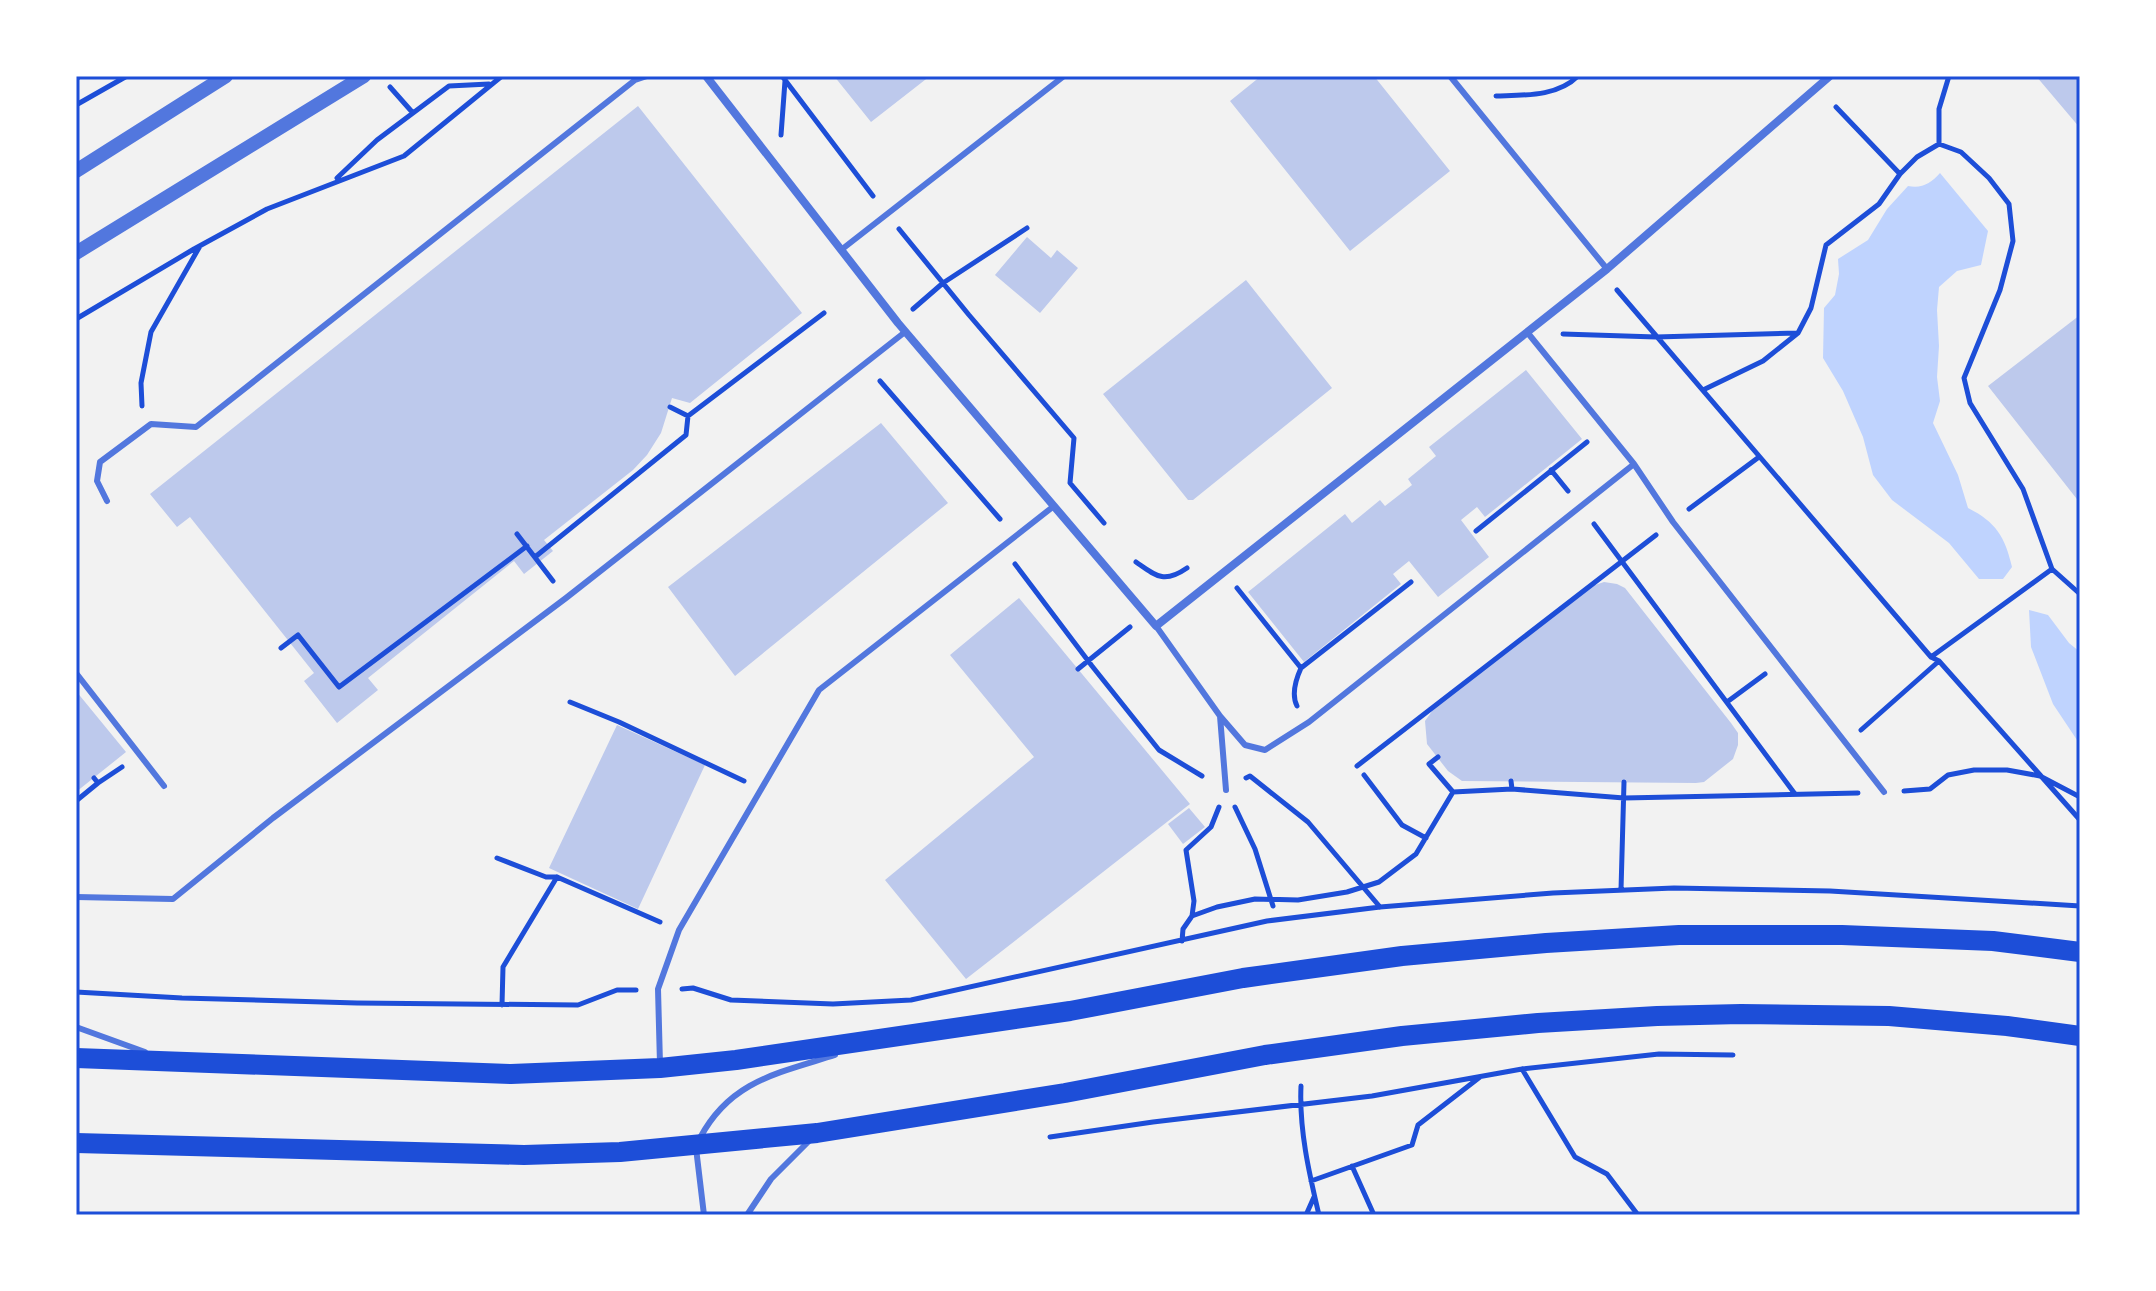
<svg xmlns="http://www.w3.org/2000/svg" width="2156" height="1291" viewBox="0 0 2156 1291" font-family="Ubuntu,sans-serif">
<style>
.water{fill:#bfd3fe}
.building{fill:#bdc9ec}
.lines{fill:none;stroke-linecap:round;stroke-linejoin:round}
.path{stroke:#1d4ed8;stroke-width:5}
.service{stroke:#5277de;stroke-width:6}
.minor{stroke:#5277de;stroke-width:8}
.tertiary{stroke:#5277de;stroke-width:14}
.primary{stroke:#1d4ed8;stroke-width:20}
.neatline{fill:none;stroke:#1d4ed8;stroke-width:3}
</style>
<rect width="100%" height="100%" fill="#f2f2f2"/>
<path class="water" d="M1940 173 1988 231 1981 265 1957 271 1939 287 1937 310 1939 346 1937 377 1940 401 1933 423 1958 475 1968 508C1996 522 2005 537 2012 567L2003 579H1979L1949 543 1892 500 1873 475 1863 437 1843 391 1823 358 1824 308 1835 295 1839 274 1838 259 1868 240 1887 209 1908 186C1922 189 1931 183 1940 173Z
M2029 610 2048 615 2069 643 2080 652V740H2077L2053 704 2031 647Z"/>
<path class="building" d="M834 76H930L871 122Z
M1261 76H1374L1450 171 1350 251 1230 101Z
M2036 76H2080V128Z
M638 106 802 313 690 403 672 398 661 433 647 455 633 470 544 540 553 551 524 574 514 561 368 678 378 690 337 723 304 681 314 673 190 517 177 527 150 494Z
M1027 237 1051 258 1057 250 1078 268 1040 313 995 275Z
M1246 280 1332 388 1193 500H1188L1103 394Z
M2080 315V503L1988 386Z
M1526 370 1582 439 1485 517 1477 507 1461 520 1489 557 1438 597 1409 561 1393 574 1401 584 1304 662 1248 592 1345 514 1352 523 1380 500 1385 506 1412 485 1408 479 1436 456 1429 447Z
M881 423 948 503 735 676 668 587Z
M1604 582 1617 584 1625 588 1731 723 1738 733V745L1733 759 1704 782 1696 783 1462 781 1448 771 1427 744 1425 721 1435 707 1592 586Z
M1019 598 1190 804 966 979 885 880 1034 757 950 655Z
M76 691 126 752 76 792Z
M617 725 705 765 638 909 549 868Z
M1189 808 1205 827 1183 844 1168 824Z"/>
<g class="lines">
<path class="path" d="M782 76 873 196
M76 80 79 76
M390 87 413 113
M1496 96C1524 95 1557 97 1578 76
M76 105 127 76
M781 135 785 81
M1939 144V109L1949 76
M1900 174 1917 157 1939 144 1961 152 1989 178 2009 204 2013 241 2000 290 1964 378 1970 403 2023 489 2052 569 2080 594
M337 178 377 140 449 86 489 84
M899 229 969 315 1074 438 1070 483 1104 523
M1617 290 1931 657 1939 661 2080 820
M913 309 943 283 1027 228
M76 319 194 249 267 209 404 156 502 76
M1563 334 1656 337 1797 333
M880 381 1000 519
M1703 390 1763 361 1798 333 1811 308 1826 245 1879 204 1900 174 1836 107
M142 406 141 383 151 332 200 246
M670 407 688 416 824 313
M1551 470 1568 491
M1689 509 1759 457
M1594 524 1795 794
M1476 531 1587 442
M517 534 553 581
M535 557 686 435 688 416
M1136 562C1156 576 1164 584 1187 568
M1015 564 1092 666 1159 750 1202 776
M1237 588 1301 668C1296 679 1291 694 1297 706
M281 648 298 635 339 687 527 546
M1931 657 2052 569
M1301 668 1411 582
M1078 669 1130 627
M570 702 619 722 744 781
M1727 702 1765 674
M1861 730 1939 661
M1357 766 1656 535
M1364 775 1402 825 1426 838
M1246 778 1250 776 1308 822 1380 907
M98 783 122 767
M1512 789 1624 798 1858 793
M1904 791 1930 789 1948 775 1974 770H2007L2040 776 2080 797
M1453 792 1512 789 1511 781
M76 801 98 783 94 778
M1235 807 1255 849 1273 906
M497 858 546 877H557L660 922
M1621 890 1624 782
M1192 916 1194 901 1186 850 1211 827 1219 807
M1182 941 1183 929 1192 916 1217 907 1255 899 1298 900 1347 892 1379 882 1416 854 1453 792 1429 764 1438 757
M682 989 693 988 731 1000 833 1004 911 1000 1267 921 1380 907 1553 893 1674 888 1830 891 2080 906
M76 992 182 998 357 1003 578 1005 617 990H636
M502 1005 503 967 557 877
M1522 1069 1575 1157 1607 1174 1638 1215
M1301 1086C1299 1129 1309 1173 1319 1215
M1050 1137 1153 1122 1372 1096 1522 1069 1659 1054 1733 1055
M1352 1166 1374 1215
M1311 1181 1412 1145 1418 1125 1480 1077
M1306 1215 1314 1197"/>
<path class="service" d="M1450 76 1607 269
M841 250 1064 76
M1527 332 1634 464 1673 522 1884 792
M107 501 97 481 100 462 151 424 196 427 635 80 647 76
M1156 626 1220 716 1226 790
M76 673 164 786
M1220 716 1245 745 1265 750 1309 722 1634 464
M76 897 173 899 273 818 566 598 905 332
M76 1027 145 1052
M660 1064 658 989 679 930 819 690 1054 506
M700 1138C730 1081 778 1073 835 1055
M696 1148 704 1215
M747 1215 771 1179 811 1139"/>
<path class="minor" d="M706 76 898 323 1156 626 1607 269 1830 76"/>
<path class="tertiary" d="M76 171 226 76
M76 253 364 76"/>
<path class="primary" d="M76 1058 511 1074 660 1068 736 1060 1070 1011 1243 978 1402 956 1546 943 1679 935H1842L1993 941 2080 952
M76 1143 524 1155 620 1152 817 1133 1065 1093 1265 1055 1402 1036 1538 1023 1657 1016 1741 1014 1889 1016 2007 1026 2080 1036"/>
</g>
<rect width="2156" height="1291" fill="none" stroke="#ffffff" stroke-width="156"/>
<rect x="78" y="78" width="2000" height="1135" class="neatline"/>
</svg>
